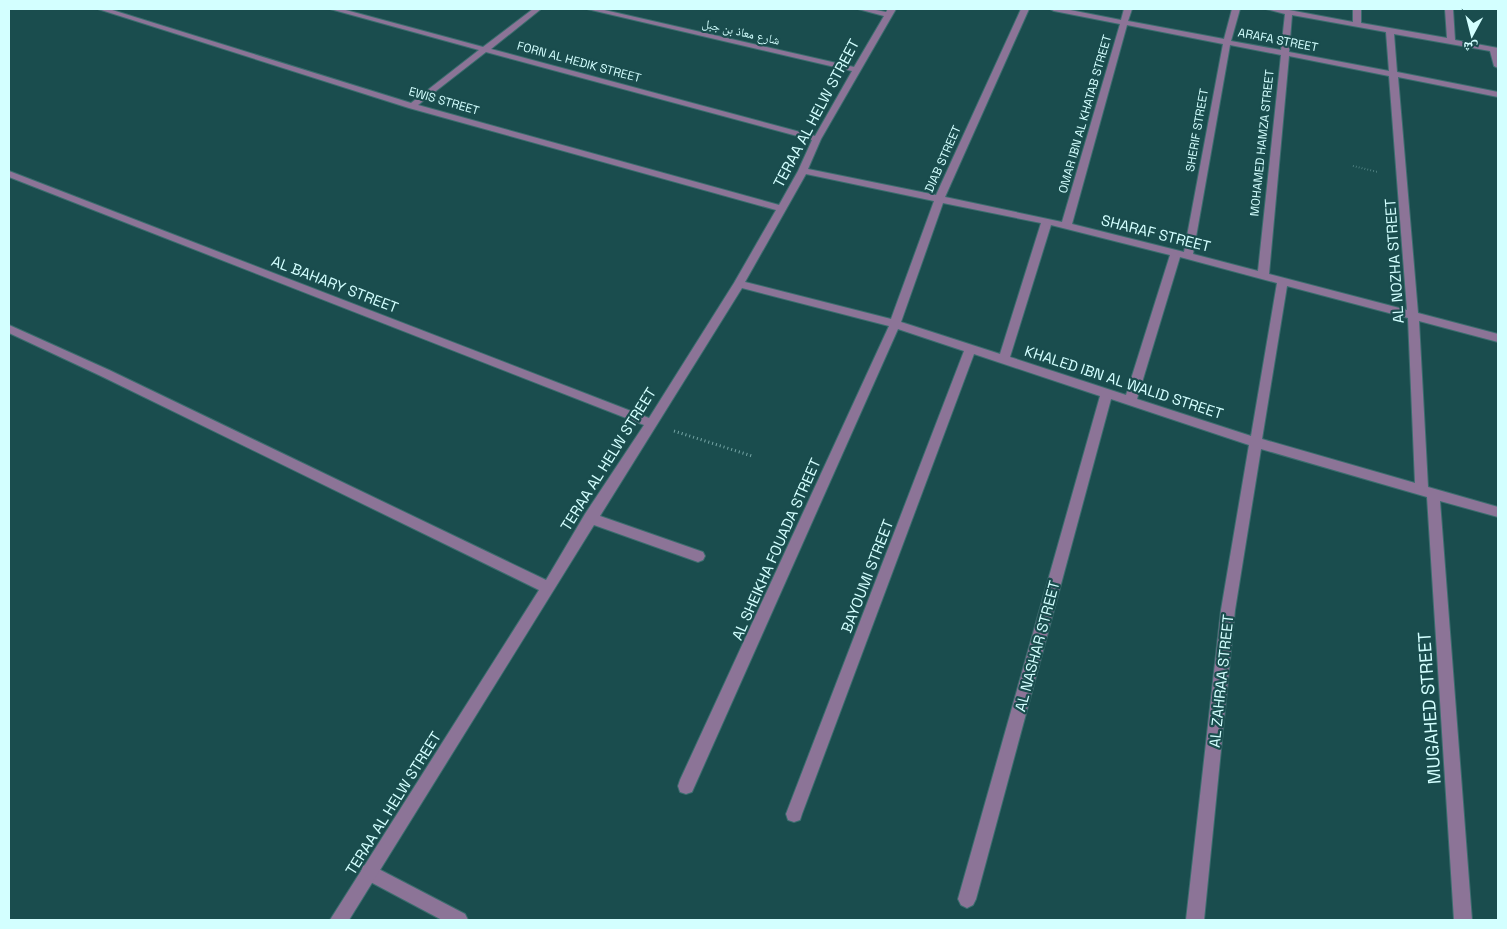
<svg xmlns="http://www.w3.org/2000/svg" width="1507" height="929" viewBox="0 0 1507 929" font-family="'Space Grotesk','Noto Naskh Arabic',sans-serif">
<style>
.lines{fill:none;stroke-linecap:round;stroke-linejoin:round}
.service-casing{stroke:#3b6d6e;stroke-width:2}
.minor-casing{stroke:#3b6d6e;stroke-width:2}
.path-far1{stroke:#75a5a5;stroke-width:2;stroke-dasharray:0.5 2.5;stroke-linecap:butt}
.path{stroke:#75a5a5;stroke-width:3;stroke-dasharray:1 3;stroke-linecap:butt}
.service{fill:#8c7497;fill-rule:evenodd}
.minor{fill:#8c7497;fill-rule:evenodd}
.labels{text-anchor:middle;dominant-baseline:central;stroke-width:4.5;stroke-linejoin:round;paint-order:stroke}
.far-street-label{font-size:12px;fill:#d3ffff;stroke:#1a4d4e}
.street-label{font-size:15px;fill:#d3ffff;stroke:#1a4d4e}
.near-street-label{font-size:18px;fill:#d3ffff;stroke:#1a4d4e}
</style>
<rect width="100%" height="100%" fill="#1a4d4e"/>
<g class="lines">
<g class="service-casing">
<path id="service" d="M369 864 465 914 468 920H442L363 878 361 872 363 866Z"/>
</g>
<g class="minor-casing">
<path id="minor" d="M98 9H109L411 103 479 50 330 9H342L483 47 533 9H541L491 49 815 136 852 71 587 9H600L854 67 884 16 858 9H871L886 12 888 9H896L821 139 808 169 936 195 1021 9H1029L945 197 1062 222 1120 24 1054 11 1050 9H1065L1121 20 1124 9H1132L1128 21 1224 39 1232 9H1240L1231 41 1281 50 1285 14 1266 9 1289 10 1353 22V9H1361V23L1447 38 1445 9H1453L1455 40 1498 48V68L1494 66 1490 51 1394 34 1397 72 1498 92V97L1398 77 1418 313 1498 334V342L1419 321 1428 487 1498 507V517L1440 501 1472 920H1454L1427 497 1261 449 1235 610 1204 920H1186L1221 610 1249 445 1111 399 976 899 973 905 967 908 961 905 958 899 1100 396 974 354 802 814 800 820 794 822 788 820 786 814 964 351 898 329 692 792 686 794 680 792 678 786 680 780 889 326 742 288 600 516 703 552 705 556 703 560 698 562 594 525 349 920H330L539 590 101 376 9 333V325L109 370 546 580 585 514 644 425 9 177V171L649 418 734 283 776 210 409 108ZM1292 15 1386 32 1389 71 1289 52ZM1127 25 1223 44 1184 252 1072 224ZM1230 45 1281 55 1258 271 1193 254ZM486 52 812 140 798 171 779 205 418 105ZM1289 56 1389 76 1407 310 1269 274ZM806 174 934 201 891 319 745 282ZM943 203 1041 223 1000 354 901 322ZM1051 225 1170 255 1126 395 1010 357ZM1180 257 1277 283 1251 436 1137 399ZM1287 286 1408 318 1415 483 1262 439Z"/>
</g>
<path class="path-far1" d="M1353 166 1378 172"/>
<path class="path" d="M674 431 752 456"/>
<use href="#service" class="service"/>
<use href="#minor" class="minor"/>
</g>
<g class="labels">
<g class="far-street-label">
<text transform="translate(741 32) rotate(13)">شارع معاذ بن جبل</text>
<text transform="translate(1278 40) rotate(11)">ARAFA STREET</text>
<text transform="translate(579 62) rotate(15)">FORN AL HEDIK STREET</text>
<text transform="translate(444 101) rotate(16)">EWIS STREET</text>
<text transform="translate(1085 114) rotate(-74)">OMAR IBN AL KHATAB STREET</text>
<text transform="translate(1197 130) rotate(-80)">SHERIF STREET</text>
<text transform="translate(1262 143) rotate(-84)">MOHAMED HAMZA STREET</text>
<text transform="translate(943 159) rotate(-66)">DIAB STREET</text>
</g>
<g class="street-label">
<text transform="translate(816 113) rotate(-62)">TERAA AL HELW STREET</text>
<text transform="translate(1156 233) rotate(14)">SHARAF STREET</text>
<text transform="translate(1394 261) rotate(-94)">AL NOZHA STREET</text>
<text transform="translate(335 284) rotate(21)">AL BAHARY STREET</text>
<text transform="translate(1124 382) rotate(18)">KHALED IBN AL WALID STREET</text>
<text transform="translate(608 459) rotate(-58)">TERAA AL HELW STREET</text>
<text transform="translate(776 549) rotate(-66)">AL SHEIKHA FOUADA STREET</text>
<text transform="translate(867 576) rotate(-69)">BAYOUMI STREET</text>
<text transform="translate(1037 646) rotate(-75)">AL NASHAR STREET</text>
<text transform="translate(1221 681) rotate(-84)">AL ZAHRAA STREET</text>
<text transform="translate(393 803) rotate(-58)">TERAA AL HELW STREET</text>
</g>
<g class="near-street-label">
<text transform="translate(1429 708) rotate(-94)">MUGAHED STREET</text>
</g>
</g>
<rect width="1507" height="929" fill="none" stroke="#d3ffff" stroke-width="20"/>
<g transform="translate(1472 35) rotate(187)" stroke="#1a4d4e" stroke-width="4" paint-order="stroke">
<path d="M0-4L9 19L0 12L-9 19Z" fill="#d3ffff"/>
<text y="-8" font-size="14" font-weight="bold" text-anchor="middle" fill="#d3ffff">ش</text>
</g>
</svg>
